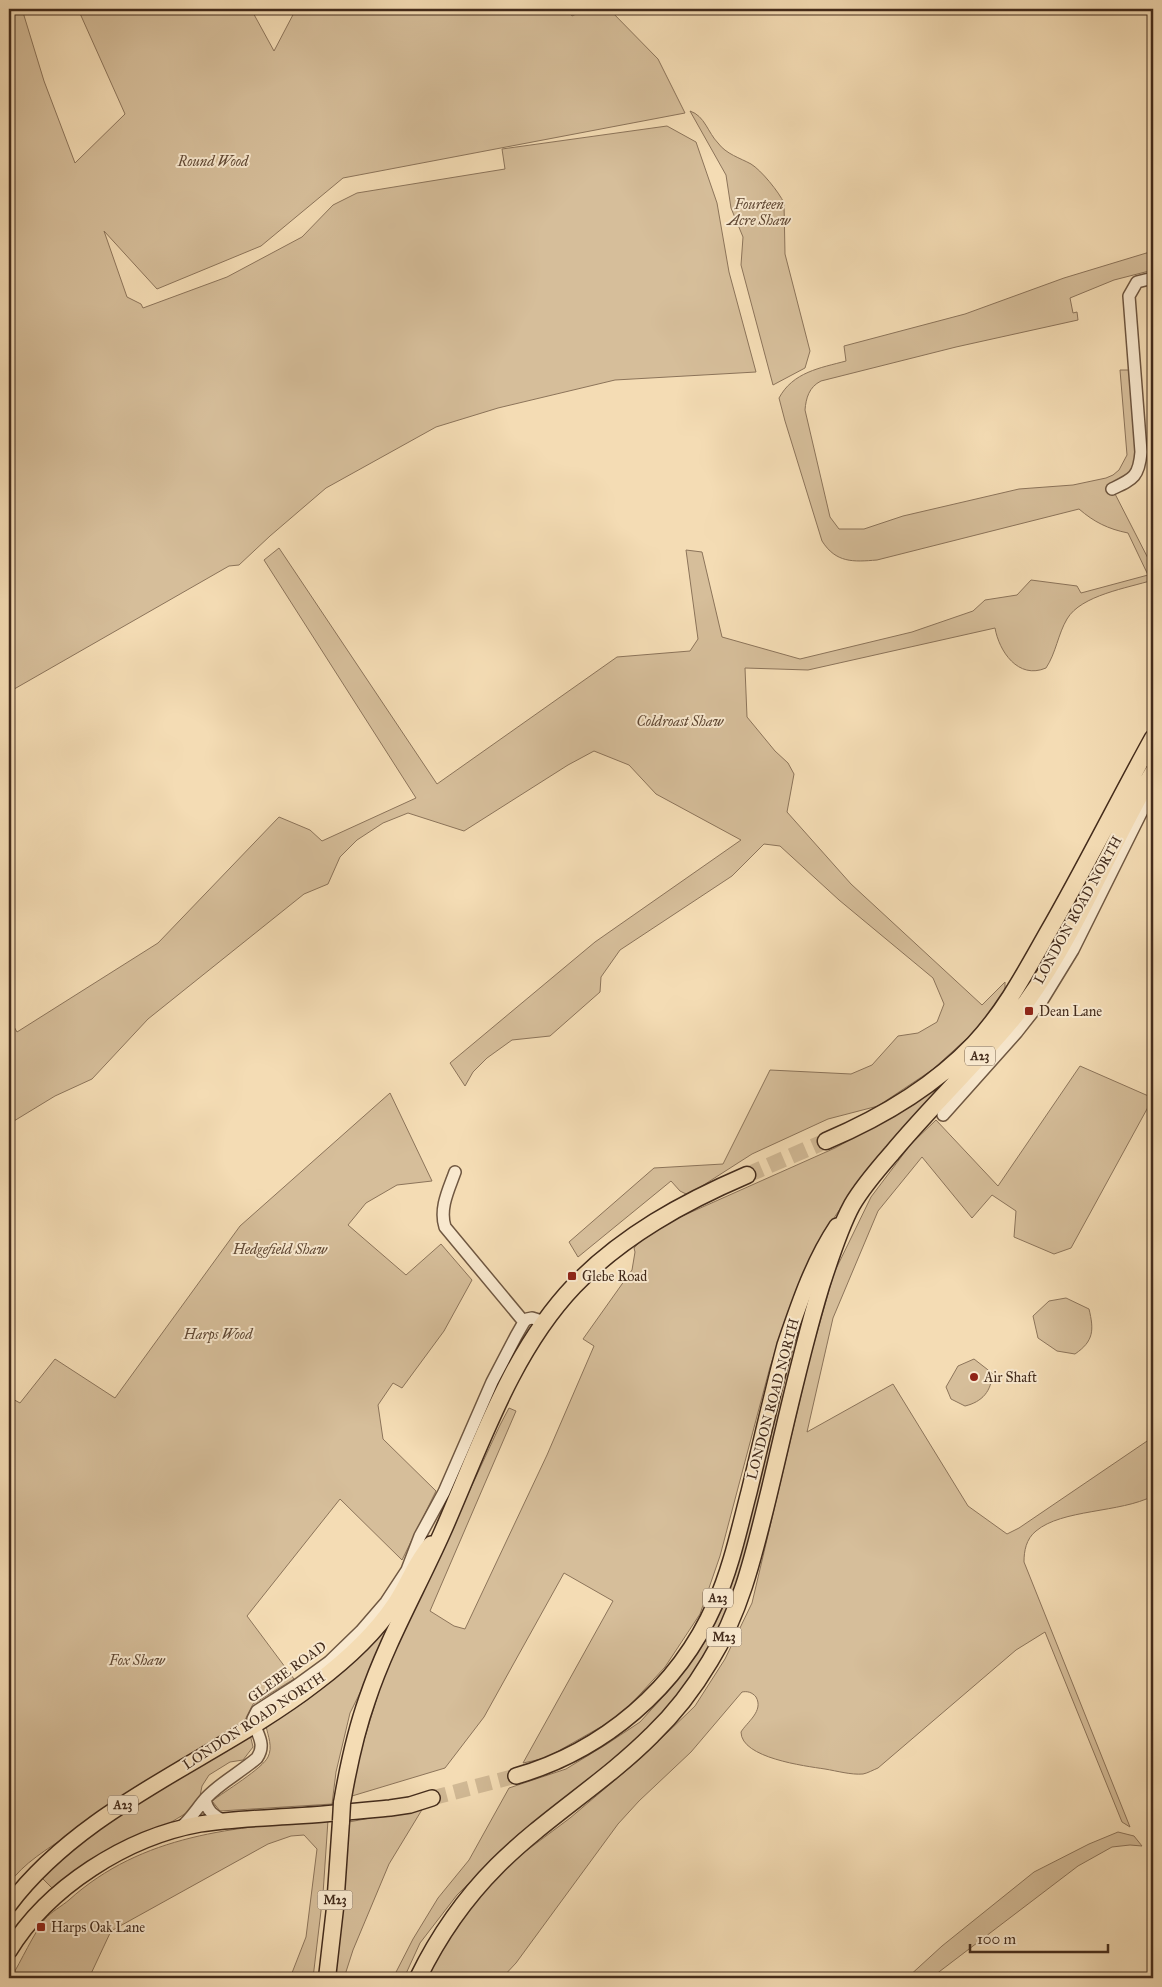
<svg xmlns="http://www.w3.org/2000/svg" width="1162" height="1987" viewBox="0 0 1162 1987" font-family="'IM FELL Great Primer',serif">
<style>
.green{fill:#d6be9a;stroke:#8c745a}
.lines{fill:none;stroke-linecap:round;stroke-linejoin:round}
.major-tunnel{stroke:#d1b995;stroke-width:15;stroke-dasharray:15 8;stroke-linecap:butt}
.highway-tunnel{stroke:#d1b995;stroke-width:16;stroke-dasharray:16 8;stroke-linecap:butt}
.minor-casing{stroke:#6f5741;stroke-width:14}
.major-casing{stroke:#432b1b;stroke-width:18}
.highway-casing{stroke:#432b1b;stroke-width:19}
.minor{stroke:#f8e8ce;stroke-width:11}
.major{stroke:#f4dcb4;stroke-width:15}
.highway{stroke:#f4dcb4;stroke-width:16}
.highway-bridge-casing{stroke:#432b1b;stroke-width:19;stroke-linecap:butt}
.highway-bridge{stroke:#f4dcb4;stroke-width:16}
.poi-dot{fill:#8f2418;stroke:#f8e8ce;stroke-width:2}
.labels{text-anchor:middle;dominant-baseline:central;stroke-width:4;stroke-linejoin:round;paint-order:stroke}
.shield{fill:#f8e8ce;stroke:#796451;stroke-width:1}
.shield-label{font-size:12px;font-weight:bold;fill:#432b1b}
.park-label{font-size:14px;font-style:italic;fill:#604834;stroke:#f8e8ce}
.street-label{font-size:14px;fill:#432b1b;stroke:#f8e8ce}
.poi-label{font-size:14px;fill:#432b1b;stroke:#f8e8ce;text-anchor:start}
</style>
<rect width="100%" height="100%" fill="#f4dcb4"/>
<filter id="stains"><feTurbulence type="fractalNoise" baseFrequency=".004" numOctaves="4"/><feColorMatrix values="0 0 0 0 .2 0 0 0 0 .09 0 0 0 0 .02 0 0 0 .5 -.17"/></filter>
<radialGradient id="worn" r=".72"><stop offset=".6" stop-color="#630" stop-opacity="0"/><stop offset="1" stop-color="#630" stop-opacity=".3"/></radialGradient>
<path class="green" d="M9 9H22L44 81 75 163 125 114 78 9H251L274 51 296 9H567L572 16 586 9H609L658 59 685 113 343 178 261 246 157 289 104 231 127 297 141 304 143 308 227 277 302 237 333 205 357 193 505 169 502 149 667 126 696 142 717 203 729 272 756 372 615 380 498 408 436 427 326 488 270 536 239 565 229 566 9 692Z
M690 111C705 116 708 133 718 143 726 154 740 158 751 164 761 170 779 192 784 203L785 254 810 351 805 368 773 385 741 265 743 237 731 208 726 175Z
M1153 251V270L1114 280 1070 298 1073 313 1077 312 1078 320 956 347 821 381C809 387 806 398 805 410L830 517 839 529H864L903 516 1019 489 1073 485 1106 478 1113 475 1119 470 1127 455 1120 370H1129C1131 391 1141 453 1132 470 1128 477 1117 483 1112 488L1153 568V580C1128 588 1081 595 1067 619 1058 634 1056 653 1046 668 1018 680 999 651 995 628L808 670 745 668 747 717 775 751 788 763 794 774 787 812 851 884 982 1005 1005 982V993L974 1032 932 1070 878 1106 828 1119 752 1154 688 1195 680 1191 671 1181 578 1257 569 1242 654 1168 723 1164 770 1070 851 1074 872 1065 898 1036 918 1033 937 1022 944 1004 933 978 839 900 780 846 764 844 732 876 620 950 601 977 600 992 550 1036 512 1040 487 1058 473 1072 465 1086 450 1063 595 942 741 840 656 794 629 765 594 751 568 765 464 831 408 813 383 823 357 840 340 857 328 884 304 894 148 1019 92 1079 55 1096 9 1124V1018L17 1032 158 943 279 817 310 830 322 841 416 798 264 560 279 548 437 784 617 657 690 651 698 639 686 550 702 552 722 637 800 659 912 632 973 611 985 600 1017 595 1031 580 1077 586 1081 593 1148 575 1128 533C1108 529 1094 522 1079 509L877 560C853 562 836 563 822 541L785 421 779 398C793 372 820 368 846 361L844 346 965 314 1064 278Z
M965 1062 863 1175 821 1237 788 1314 770 1367 720 1556 700 1614 665 1667 620 1716 546 1758 523 1763 613 1601 564 1573 484 1717 445 1768 352 1796 356 1766 384 1675 500 1425 509 1408 516 1411 430 1611 454 1626 465 1629 547 1455 594 1346 583 1339 632 1270 635 1252 634 1248 651 1230 835 1148 889 1119Z
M1080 1066 1153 1098 1071 1248 1054 1254 1014 1237 1016 1211 992 1195 972 1218 922 1157 878 1211 833 1318 807 1432 893 1384 968 1506 1007 1534 1019 1528 1153 1437V1496C1120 1513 1062 1509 1036 1531 1026 1539 1024 1551 1024 1562L1130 1827 1122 1822 1045 1632 1016 1650 878 1768C873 1770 868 1773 863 1774 851 1775 837 1771 825 1769 805 1766 741 1758 741 1732 747 1722 764 1711 756 1697 752 1692 747 1691 742 1692L691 1752 639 1801 618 1824 516 1963 502 1978H427L452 1933 474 1903 514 1860 570 1818 640 1759 695 1706 725 1659 752 1603 810 1357 834 1273 871 1197 911 1144 936 1120 998 1186Z
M390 1093 432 1181 397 1185 366 1203 348 1225 406 1275 441 1244 472 1280 444 1331 402 1388 393 1383 378 1405 383 1439 436 1491 402 1560 340 1499 247 1616 294 1679 253 1704 245 1720C185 1757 125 1794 68 1835 48 1849 23 1863 9 1884V1397L20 1403 55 1359 115 1398 240 1226Z
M1066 1298 1089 1309C1094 1330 1094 1341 1075 1354L1057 1351 1038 1338 1033 1316 1049 1301Z
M802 1326 803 1327 736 1589 708 1652 671 1706 610 1763 516 1836 457 1895 420 1943 404 1978H393L413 1939 438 1898 469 1860 509 1788 566 1769 607 1744 640 1722 672 1687 710 1631 733 1576 796 1336Z
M974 1359 992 1373C992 1391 982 1402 965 1406L951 1399 946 1387 958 1366Z
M400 1612 350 1713 336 1772 332 1804 220 1811 212 1801C224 1792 263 1768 268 1757 273 1747 268 1736 266 1726L306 1701 366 1651Z
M250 1734 253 1747 243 1760 230 1762 209 1775 202 1786 200 1796 188 1812 168 1824 139 1836 54 1890 42 1878 64 1856 111 1819Z
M423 1808 389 1864 353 1950 344 1978H334L349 1822Z
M328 1820 323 1894 313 1978H290L306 1937 317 1849 304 1835 291 1836 268 1844 111 1931 89 1978H11C21 1961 34 1933 45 1919 51 1912 62 1906 69 1900 142 1834 235 1827 328 1820Z
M1118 1832 1134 1836 1142 1846 1130 1845 1112 1847 1078 1866 931 1978H907L942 1946 1034 1872 1089 1844Z"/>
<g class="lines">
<path class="major-tunnel" d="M432 1798 516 1776"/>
<path class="highway-tunnel" d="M747 1175 826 1141"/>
<g class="minor-casing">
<path id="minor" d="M1112 489C1133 479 1139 477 1141 452L1129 296 1137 282 1153 278
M943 1115 1017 1032 1043 999 1073 950 1145 805 1153 797
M455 1172C449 1189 439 1208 445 1227L524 1322
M205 1799C207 1811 213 1815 224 1821
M180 1828C191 1819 197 1808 206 1798 221 1782 241 1772 257 1758 267 1743 256 1734 253 1719L257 1711 296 1686 329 1662 361 1631 386 1602 407 1570 420 1536 444 1492 492 1382 516 1336 524 1322 527 1319 532 1318 545 1322"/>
</g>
<g class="major-casing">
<path id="major" d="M516 1776C603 1751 678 1688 715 1604 731 1568 739 1530 749 1492 761 1443 772 1394 785 1345 799 1304 813 1262 837 1226
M9 1905C85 1804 218 1759 316 1683 345 1661 374 1635 394 1605 407 1586 415 1562 431 1544
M9 1951C48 1887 127 1837 200 1824 232 1819 264 1818 295 1816 327 1814 358 1811 390 1808L410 1805 432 1798"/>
</g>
<g class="highway-casing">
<path id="highway" d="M826 1141C880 1118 934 1086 974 1044 1005 1011 1025 973 1047 934 1084 870 1117 803 1153 738
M342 1803C348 1768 355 1734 367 1700 386 1643 417 1589 442 1533 479 1450 510 1353 574 1286 622 1236 684 1202 747 1175
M327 1978 335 1908 341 1821
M418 1978C438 1937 464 1899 497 1866 545 1818 604 1783 652 1735 675 1713 694 1688 710 1661 741 1611 754 1554 768 1497 785 1427 800 1355 821 1286 830 1259 839 1229 852 1205 863 1186 878 1169 892 1153 935 1101 986 1055 1027 1001 1078 930 1109 847 1153 772"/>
</g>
<use href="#minor" class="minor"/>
<use href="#major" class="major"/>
<use href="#highway" class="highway"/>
<g class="highway-bridge-casing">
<path id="highway-bridge" d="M341 1821 342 1803"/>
</g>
<use href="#highway-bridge" class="highway-bridge"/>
</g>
<g class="poi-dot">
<rect x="1024" y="1006" width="10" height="10" rx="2.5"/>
<rect x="567" y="1271" width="10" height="10" rx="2.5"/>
<circle cx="974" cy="1377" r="5"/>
<rect x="36" y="1922" width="10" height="10" rx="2.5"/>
</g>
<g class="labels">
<g class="shield">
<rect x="965" y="1046.5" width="30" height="19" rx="4"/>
<rect x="703" y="1588.5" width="30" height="19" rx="4"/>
<rect x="706.5" y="1627.5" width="35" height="19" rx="4"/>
<rect x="108" y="1795.5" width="30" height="19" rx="4"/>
<rect x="317.5" y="1890.5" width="35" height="19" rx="4"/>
</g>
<g class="shield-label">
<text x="980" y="1056">A23</text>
<text x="718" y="1598">A23</text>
<text x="724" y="1637">M23</text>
<text x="123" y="1805">A23</text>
<text x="335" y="1900">M23</text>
</g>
<g class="park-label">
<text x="213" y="161">Round Wood</text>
<text x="759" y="204">Fourteen<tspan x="759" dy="16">Acre Shaw</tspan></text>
<text x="680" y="721">Coldroast Shaw</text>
<text x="280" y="1249">Hedgefield Shaw</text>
<text x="218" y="1334">Harps Wood</text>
<text x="137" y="1660">Fox Shaw</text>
</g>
<g class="street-label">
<text transform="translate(1078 910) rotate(-61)">LONDON ROAD NORTH</text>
<text transform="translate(773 1399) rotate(-75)">LONDON ROAD NORTH</text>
<text transform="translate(287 1672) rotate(-36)">GLEBE ROAD</text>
<text transform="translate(254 1721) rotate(-33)">LONDON ROAD NORTH</text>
</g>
<g class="poi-label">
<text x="1039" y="1011">Dean Lane</text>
<text x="582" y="1276">Glebe Road</text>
<text x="984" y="1377">Air Shaft</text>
<text x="51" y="1927">Harps Oak Lane</text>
</g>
</g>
<rect width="1162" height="1987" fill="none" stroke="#f4dcb4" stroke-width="30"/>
<rect x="10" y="10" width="1142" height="1967" fill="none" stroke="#432b1b" stroke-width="2.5"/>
<rect x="15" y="15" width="1132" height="1957" fill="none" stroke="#432b1b"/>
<path d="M970 1944v8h138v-8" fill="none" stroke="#432b1b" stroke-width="2.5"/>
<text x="977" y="1944" font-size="15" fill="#432b1b" stroke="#f8e8ce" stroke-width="4" paint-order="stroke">100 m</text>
<rect width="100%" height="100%" filter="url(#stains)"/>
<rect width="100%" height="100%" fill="url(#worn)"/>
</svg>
